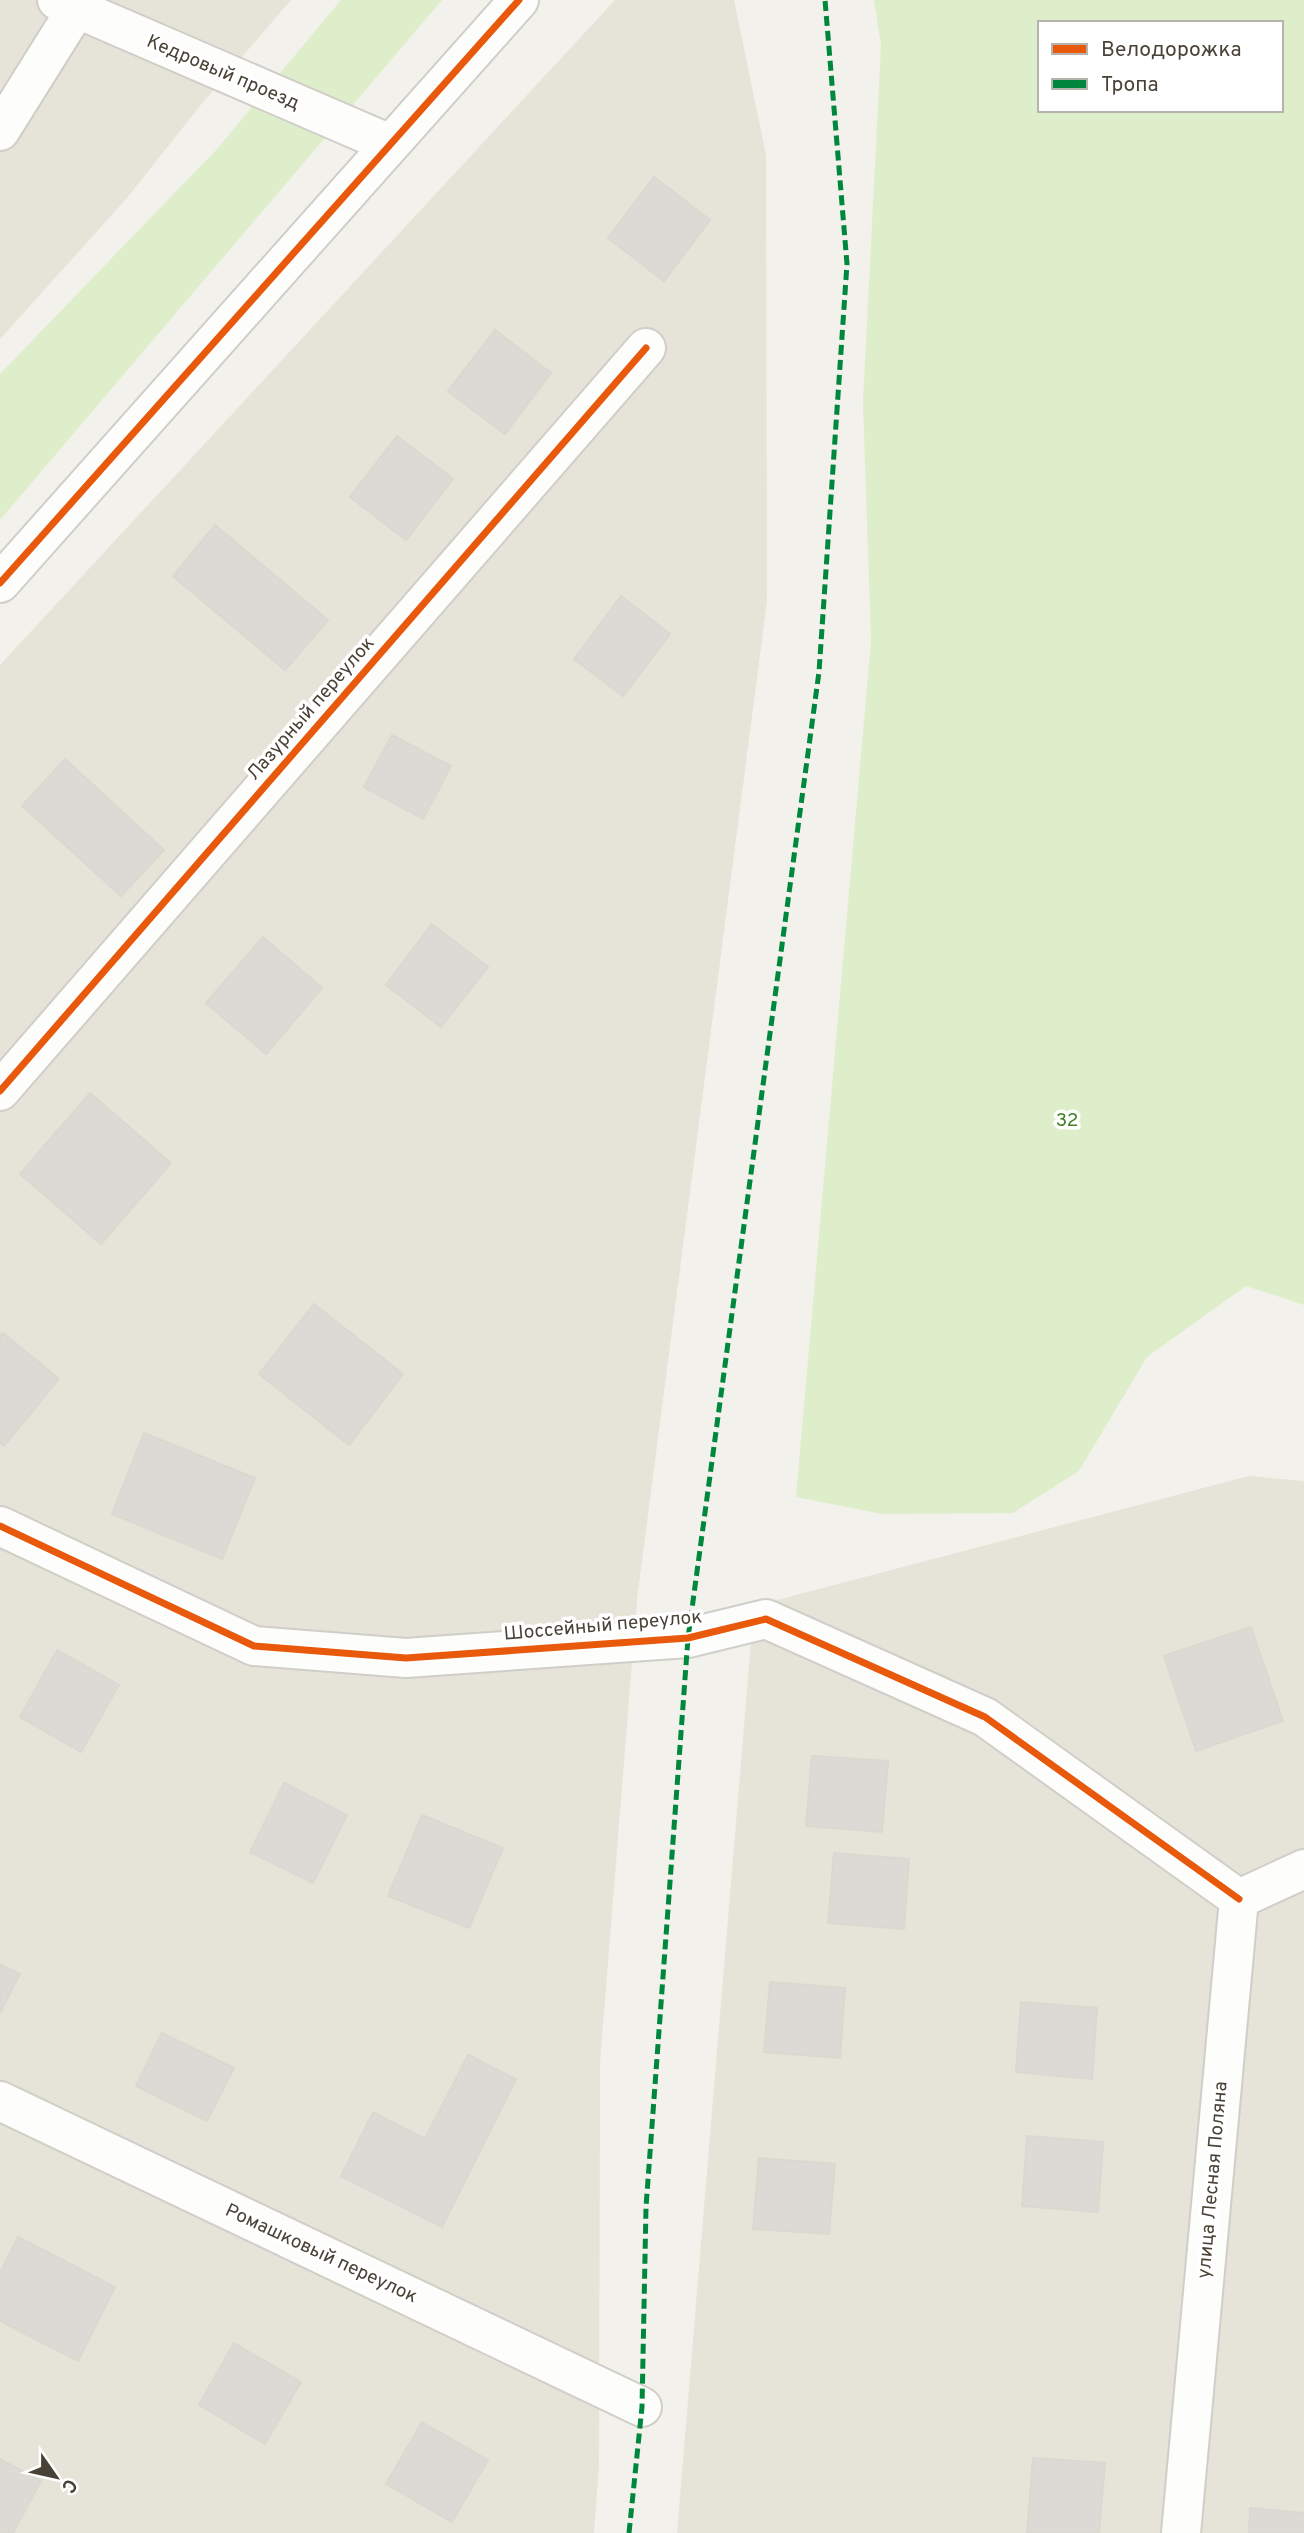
<svg xmlns="http://www.w3.org/2000/svg" width="1304" height="2533" viewBox="0 0 1304 2533" font-family="Overpass,sans-serif">
<style>
.residential{fill:#e6e3d8}
.green{fill:#deeeca;fill-rule:evenodd}
.building{fill:#dcdad4;stroke:#dbd8d1;stroke-width:2}
.lines{fill:none;stroke-linecap:round;stroke-linejoin:round}
.minor-casing{stroke:#d0cec8;stroke-width:42}
.minor{stroke:#fdfdfc;stroke-width:38}
.quiet{stroke:#00873e;stroke-width:5;stroke-dasharray:10 5;stroke-linecap:butt}
.cycleway-casing{stroke:#fff;stroke-width:11}
.cycleway{stroke:#e8590c;stroke-width:7}
.labels{text-anchor:middle;dominant-baseline:central;stroke-width:7;stroke-linejoin:round;paint-order:stroke}
.street-label{font-size:19px;fill:#494236;stroke:#fff}
.park-label{font-size:19px;fill:#447f25;stroke:#fff}
</style>
<rect width="100%" height="100%" fill="#f2f1eb"/>
<path class="residential" d="M0 0H291L203 102 127 198 0 339Z
M615 0H734L766 155 767 601 637 1599 600 2063 599 2465 594 2533H0V665Z
M1249 1476 1304 1481V2533H677L754 1606Z"/>
<path class="green" d="M341 0H442L0 520V374L217 149Z
M874 0H1304V1305L1246 1286 1147 1357 1079 1471 1013 1513 882 1514 796 1497 871 641 863 403 881 45ZM1040 23H1281V110H1040Z"/>
<path class="building" d="M654 177 710 220 664 281 608 238Z
M495 330 551 373 505 434 448 391Z
M397 436 453 479 406 540 350 497Z
M215 525 328 620 285 670 173 576Z
M621 596 670 634 623 696 574 659Z
M392 735 451 766 423 819 364 787Z
M65 759 164 850 121 896 22 806Z
M432 924 488 967 441 1027 386 985Z
M263 937 322 988 266 1054 206 1003Z
M90 1093 171 1163 101 1244 20 1174Z
M314 1304 403 1374 349 1445 259 1374Z
M3 1333 59 1379 4 1446 0 1443V1336Z
M144 1433 255 1478 222 1559 112 1514Z
M1251 1627 1283 1721 1196 1751 1164 1656Z
M57 1650 119 1685 81 1752 20 1717Z
M812 1756 888 1761 882 1832 806 1826Z
M284 1783 347 1815 313 1883 250 1852Z
M422 1815 503 1848 469 1928 388 1896Z
M834 1853 909 1859 904 1929 828 1923Z
M0 1964 20 1974 0 2013Z
M770 1982 845 1988 840 2058 764 2052Z
M1021 2002 1097 2008 1092 2079 1016 2072Z
M162 2033 234 2068 207 2121 136 2086Z
M468 2055 516 2079 442 2227 341 2176 373 2112 425 2139Z
M1027 2136 1103 2142 1098 2212 1022 2206Z
M759 2158 835 2164 829 2234 753 2229Z
M18 2237 115 2287 78 2361 0 2321V2273Z
M234 2343 301 2382 265 2444 199 2405Z
M422 2422 488 2460 452 2522 386 2484Z
M1033 2458 1105 2463 1099 2533H1027Z
M0 2459 41 2481 13 2533H0Z
M1250 2508 1304 2513V2533H1249Z"/>
<g class="lines">
<g class="minor-casing">
<path id="minor" d="M57 0 390 144
M0 131 82 0
M0 583 519 0
M0 1091 646 348
M0 1526 254 1646 406 1658 688 1638 766 1619 985 1717 1239 1899
M0 2101 642 2407
M1181 2533 1239 1899 1304 1869"/>
</g>
<use href="#minor" class="minor"/>
<path class="quiet" d="M629 2533 642 2407 646 2207 688 1638 819 672 847 264 825 0"/>
<g class="cycleway-casing">
<path id="cycleway" d="M0 583 519 0
M0 1091 646 348
M0 1526 254 1646 406 1658 688 1638 766 1619 985 1717 1239 1899"/>
</g>
<use href="#cycleway" class="cycleway"/>
</g>
<g class="labels">
<g class="street-label">
<text transform="translate(223 73) rotate(23)">Кедровый проезд</text>
<text transform="translate(311 709) rotate(-49)">Лазурный переулок</text>
<text transform="translate(603 1626) rotate(-5)">Шоссейный переулок</text>
<text transform="translate(1213 2180) rotate(-85)">улица Лесная Поляна</text>
<text transform="translate(321 2254) rotate(25)">Ромашковый переулок</text>
</g>
<g class="park-label">
<text x="1067" y="1121">32</text>
</g>
</g>
<rect x="1038" y="21" width="245" height="91" fill="#ffffff" stroke="#b6b3af" stroke-width="2"/>
<rect x="1052" y="44" width="35" height="10" fill="#e8590c" stroke="#b6b3af" stroke-width="2"/>
<text x="1101" y="56" font-size="21" fill="#494236">Велодорожка</text>
<rect x="1052" y="79" width="35" height="10" fill="#00873e" stroke="#b6b3af" stroke-width="2"/>
<text x="1101" y="91" font-size="21" fill="#494236">Тропа</text>
<g transform="translate(56 2477) rotate(124)" stroke="#ffffff" stroke-width="5" paint-order="stroke">
<path d="M0-5L12 26L0 18L-12 26Z" fill="#494236"/>
<text y="-10" font-size="19" font-weight="bold" text-anchor="middle" fill="#494236">С</text>
</g>
</svg>
